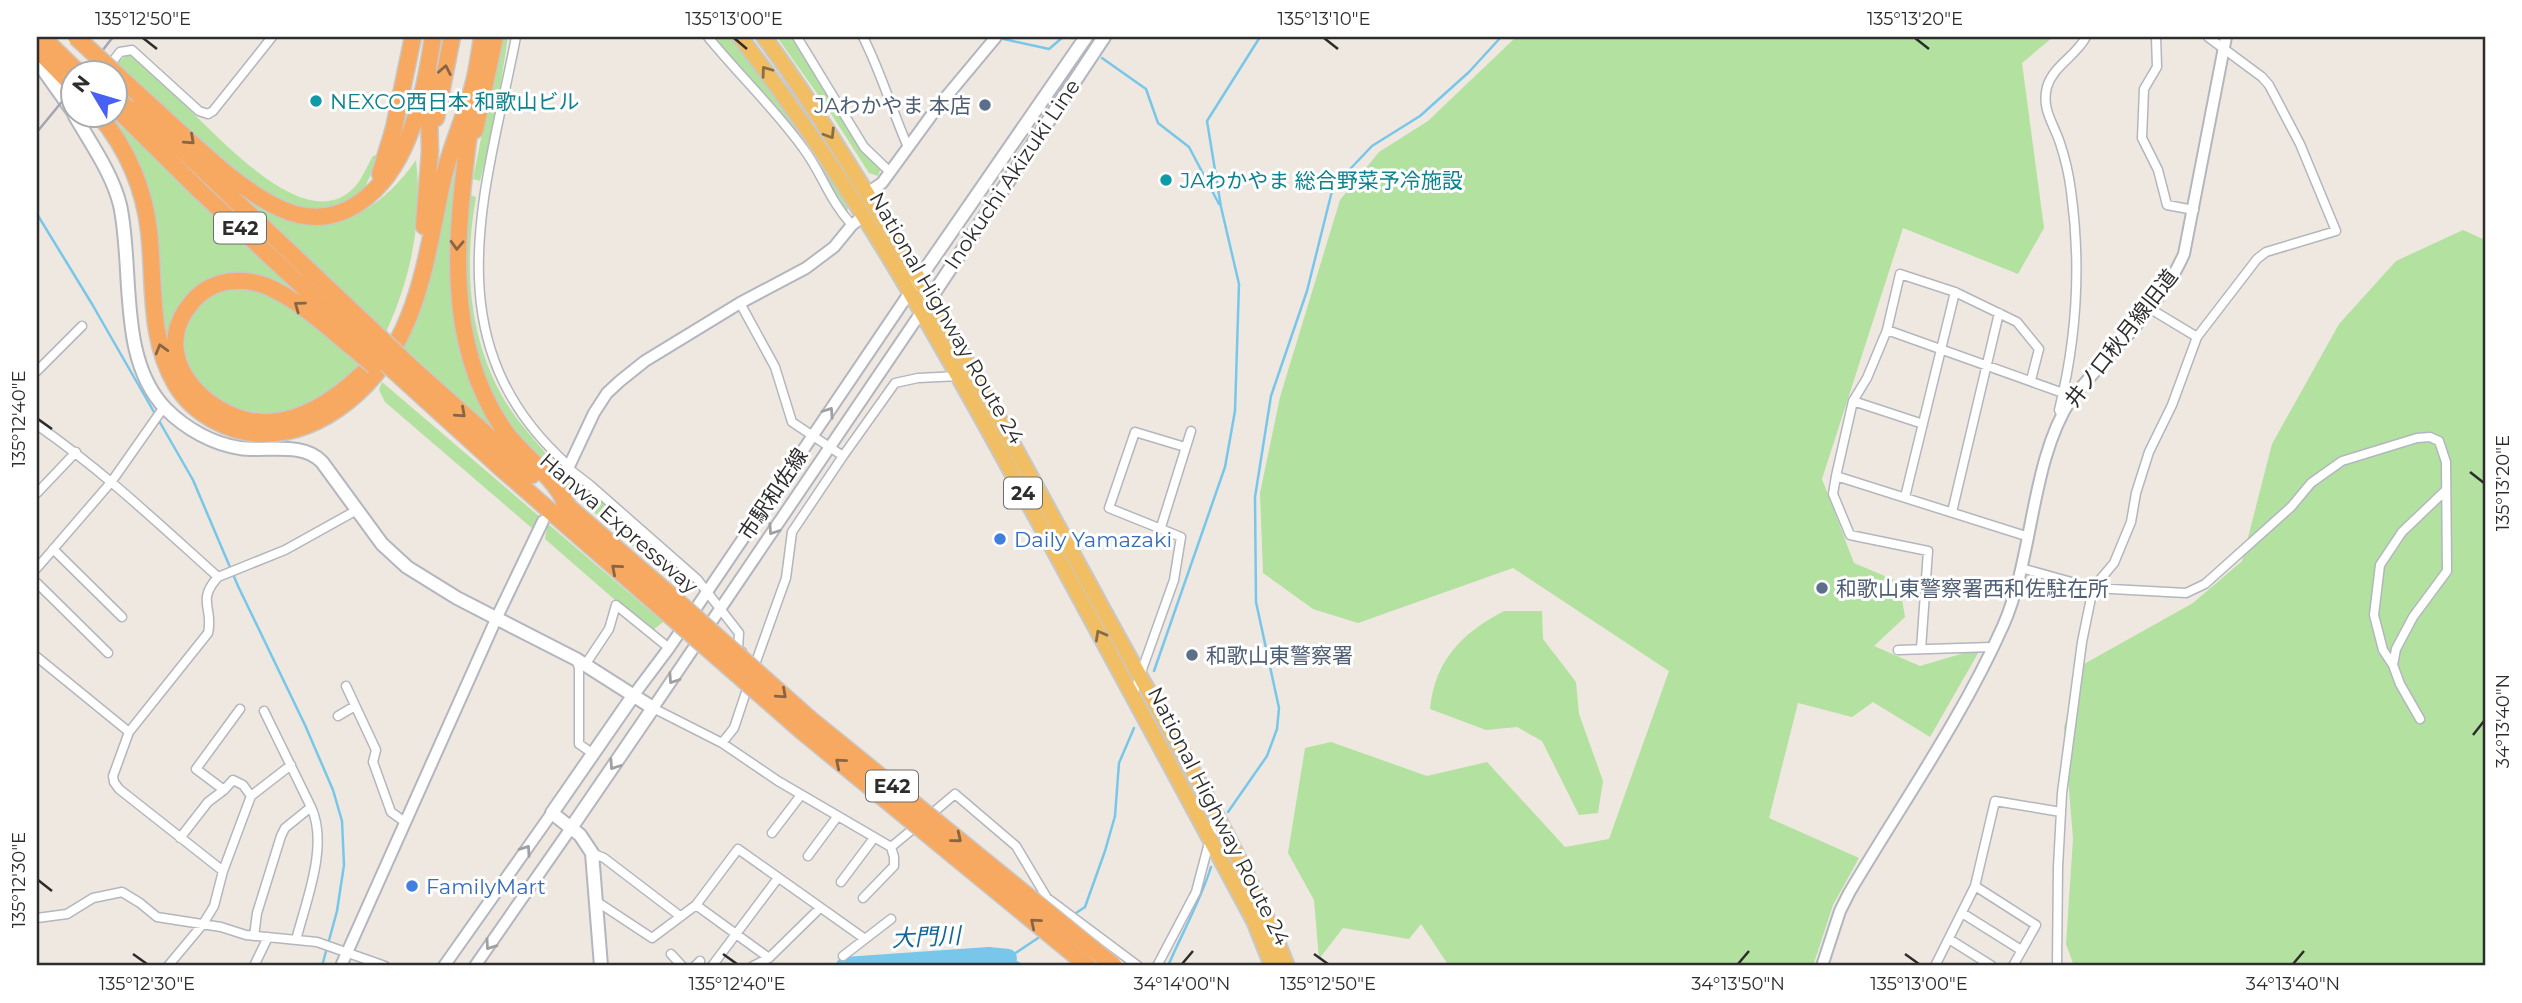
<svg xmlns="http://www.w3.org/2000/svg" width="2522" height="1003" viewBox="0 0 2522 1003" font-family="Montserrat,'Noto Sans JP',sans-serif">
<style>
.green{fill:#b3e19f}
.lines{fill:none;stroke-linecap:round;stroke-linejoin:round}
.stream{stroke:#78c7ea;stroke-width:2.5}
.river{stroke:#78c7ea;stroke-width:18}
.minor-casing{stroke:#b3b6bf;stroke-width:11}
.tertiary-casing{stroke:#b3b6bf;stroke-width:14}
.secondary-casing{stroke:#b3b6bf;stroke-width:16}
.trunk-casing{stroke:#c8c8c8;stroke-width:18}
.motorway-casing{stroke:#c8c8c8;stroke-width:19}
.minor{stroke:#fff;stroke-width:8}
.tertiary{stroke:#fff;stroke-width:10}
.secondary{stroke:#fff;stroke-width:12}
.trunk{stroke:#f2be64;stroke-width:14}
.motorway{stroke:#f8a961;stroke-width:16}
.rail{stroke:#a3a5b6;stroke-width:2.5}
.motorway-bridge-casing{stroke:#c8c8c8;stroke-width:19;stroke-linecap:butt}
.motorway-bridge{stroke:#f8a961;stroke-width:16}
.oneway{stroke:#886544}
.oneway2{stroke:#866e46}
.oneway3{stroke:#a0a0a0}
.ticks{fill:none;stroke:#2d2d2d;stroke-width:2.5}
.culture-dot{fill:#0f9aa8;stroke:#fff;stroke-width:2.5}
.service-dot{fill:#5c6f8a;stroke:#fff;stroke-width:2.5}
.shop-dot{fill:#3f7fe0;stroke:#fff;stroke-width:2.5}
.labels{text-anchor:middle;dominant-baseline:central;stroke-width:6;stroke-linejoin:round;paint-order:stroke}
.shield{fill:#fff;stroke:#6c6c6c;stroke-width:2}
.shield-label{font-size:19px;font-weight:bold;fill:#2d2d2d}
.culture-label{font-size:21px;fill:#0d838f;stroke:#fff;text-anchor:start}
.service-label{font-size:21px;fill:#4e5e75;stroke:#fff;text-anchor:start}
.street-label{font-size:21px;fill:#2d2d2d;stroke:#fff}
.shop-label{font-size:21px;fill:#366cbe;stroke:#fff;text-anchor:start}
.water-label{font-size:23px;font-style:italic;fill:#13669b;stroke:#fff}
.neatline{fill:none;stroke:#2d2d2d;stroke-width:2.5}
.ticks-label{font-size:18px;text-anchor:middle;fill:#2d2d2d}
</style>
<rect width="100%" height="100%" fill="#eee8e0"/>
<path class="green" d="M501 37H508L494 126 480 181 473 179Z
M712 37H729L787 107 849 204 847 212 793 128 775 105Z
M777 37 795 38 864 153 874 159 881 168 878 176 869 173 828 109Z
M1516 37H2053L2022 63 2044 228 2018 274 1903 228 1822 479 1854 563 1899 582 1905 617 1874 646 1920 666 1981 648 1930 737 1873 702 1852 717 1798 703 1769 818 1859 858 1833 905 1813 966H1449L1421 924 1409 939 1343 928 1319 959 1314 900 1288 853 1305 748 1331 742 1427 776 1487 762 1565 847 1609 839 1669 671 1513 568 1358 623 1313 609 1263 573 1260 493 1280 397 1340 200 1379 152 1428 121Z
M130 55C177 84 283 234 345 195 361 185 364 171 373 156L377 155 378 159 364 189 347 205 313 212 270 198 226 164 117 64 124 57Z
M108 116H110L311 304C276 287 242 262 203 282L170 360 160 316 157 251Z
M416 160C423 219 411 278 386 332L228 187 225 179C240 191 255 205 273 214 332 241 382 209 416 160Z
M456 166 461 342 512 447 402 346C434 292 440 226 456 166Z
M468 194 476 197C463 269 469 346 510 409 524 430 543 448 557 468L556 473 567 484 573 480H578L684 573 688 581 682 589 554 477 513 433 484 385 464 301Z
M2463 230 2485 240V966H2074L2066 944 2073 839 2064 727 2084 664 2193 603 2242 561 2272 444 2339 324 2396 261Z
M229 287 265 291 299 313 362 365C344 383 318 406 292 412 246 423 194 398 185 350 182 333 188 313 201 301 208 295 221 291 229 287Z
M382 382 663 622 653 630 646 627 545 539 547 526 539 519 533 529 385 402 379 390Z
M1504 611H1542L1543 639 1576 682 1579 714 1603 781 1598 813 1579 815 1542 741 1517 727 1486 730 1430 709C1435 660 1462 633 1504 611Z"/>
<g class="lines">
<path class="stream" d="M1069 37 1072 38
M999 38 1049 49 1063 37
M1102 58 1146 89 1158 123 1189 147 1219 204
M37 214 92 304 193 480 238 586 305 725 333 790 342 821 344 865 337 911 322 966
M1154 671 1225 467 1235 411 1239 284 1221 207 1207 121 1260 37
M1228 812 1267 756 1277 729 1279 708 1256 602 1255 497 1271 396 1307 291 1333 187 1372 146 1420 116 1469 72 1501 37
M1073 915 1085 907 1105 851 1115 816 1119 763 1134 728
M1024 966 1008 958 1041 936
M1168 966C1182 933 1200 902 1211 867"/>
<path class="river" d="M845 966 989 956 1008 958"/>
<g class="minor-casing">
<path id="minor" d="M516 37C486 192 429 342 569 466
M708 37C739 75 774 108 803 148 822 173 829 200 852 225
M797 37 864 147 890 172
M863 37C881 72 892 111 908 147
M2156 37 2157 67 2144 89 2142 138 2158 170 2167 205 2194 210
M103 74 120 52 132 50 199 111 208 114 213 111 272 37
M740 303 775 367 792 422 843 456 792 532 786 578 753 670
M2149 308 2197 337
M1887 330 2063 393
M37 371 82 326
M1853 401 1923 424
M2061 414 2059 410C2077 338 2081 264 2071 191 2069 175 2065 158 2060 143 2054 124 2041 109 2047 87 2053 66 2076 56 2086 37
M37 425C102 470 159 524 218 577
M843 456 895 383 918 378 959 376
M568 468 590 485 697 579 739 633 738 649 742 652
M1836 476 1833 494 1850 535 1928 551 1921 649
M37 493 76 452
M1905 497 1955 292
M1952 512 1999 313
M1161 527 1191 431
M2029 537 1836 476 1853 401 1867 378 1887 330 1900 274 1955 292 2017 322 2039 349 2031 380
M53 549 122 617
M37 568 112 481 164 407
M2021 568 2093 588 2186 593 2205 584 2291 507 2311 483 2342 461 2417 438 2430 437 2439 441 2446 462 2447 571 2413 617 2396 649 2393 665
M37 583 108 653
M1898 650 1992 647
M37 657 129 732 113 776 114 782 119 789 223 871
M576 659 579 668V744L592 753
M585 665 609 629 616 605 669 648
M346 686 376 750 373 762 391 812 405 822
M1133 695 1174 580 1181 537 1109 508 1135 432 1185 447
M653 708 722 743 778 781 891 847 919 824
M264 711 311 807
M338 716 355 706
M2420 719 2400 684 2393 665 2383 650 2374 615 2380 565 2402 532 2446 490
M129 732 208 633C214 608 196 601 218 577L285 550 357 510
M722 743 734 728 749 683
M224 790 233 780 243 785 251 796 291 765
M929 816 955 794 1016 846 1047 898 1138 966
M772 833 801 795
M180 838 208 802 224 790 196 769 240 709
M592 853 604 858 680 916
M808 856 837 817
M841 882 874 838
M1975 886 2036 925 2013 966
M863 898 894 866V857L891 847
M596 901 652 938 696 905 769 958
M696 905 738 849 865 939
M1962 913 2021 950
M37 918 67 914 93 898 122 892 140 903 157 917 221 927 246 935 317 942 385 966
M254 936 257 913 281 836 285 828 311 807C329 845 306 901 296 940
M1949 939 1992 966
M671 954 682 966
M843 956 891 919
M168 966 203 924 214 906 223 871 251 796
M254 966 268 937
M695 966 700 961
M712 966 778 878
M753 966 769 958 820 908
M1157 966 1196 892 1216 816
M1935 966 1975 886 1995 801 2061 812
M2057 966 2058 867 2062 793 2082 642 2093 588 2114 563 2131 522 2136 493 2149 452 2172 405 2197 337 2257 259 2266 252 2336 231 2300 144 2269 85 2262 77 2208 37"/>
</g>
<g class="tertiary-casing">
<path id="tertiary" d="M867 193 882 183 936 109 996 37
M563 479 594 413 607 393 620 381 645 361 740 303 806 268 834 247 852 225 865 215
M633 696 669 648 910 292
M653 708 922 311
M341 966 497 617 543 521
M444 966 552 813
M475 966 571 828
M1822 966 1840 911 1849 893C1901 805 1961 720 2003 626 2034 556 2030 463 2071 399 2107 356 2162 305 2184 254L2226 37"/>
</g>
<g class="secondary-casing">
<path id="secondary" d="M37 61 74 113
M75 116C91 144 112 173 120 205 134 269 117 359 166 409 186 429 213 444 240 448 265 452 303 441 322 462L382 544 407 567 457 598 576 659 653 708 571 828
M914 286 1086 37
M922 311 1104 37
M601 966 592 853 580 835 552 813 633 696"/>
</g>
<g class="trunk-casing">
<path id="trunk" d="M740 37C853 184 943 346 1031 508 1106 646 1180 783 1254 921L1272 966
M764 37C799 84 830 134 861 184 947 321 1023 462 1100 604 1164 722 1238 842 1287 966"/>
</g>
<g class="motorway-casing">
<path id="motorway" d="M42 37 80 74
M37 49 74 87
M116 88 368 326
M139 95C179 130 232 186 279 208 341 237 388 189 409 135 422 104 428 70 433 37
M116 108 200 191 359 339
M100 116C127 149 144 188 149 231 155 283 148 338 176 385 194 415 231 434 265 434 296 433 323 421 347 402 418 346 425 261 443 179 451 145 467 113 475 78 478 65 480 51 482 37
M471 117C458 222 440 333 502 427 516 449 537 463 552 482 559 490 564 500 570 509
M436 118 452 37
M475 130 495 37
M380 174 394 128 413 37
M424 226 430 151 428 70
M353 348C326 326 298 299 266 286 247 279 227 279 209 288 199 293 192 301 186 310 149 364 215 426 270 422 306 420 337 398 363 373
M411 367 532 475
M403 379 502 469 667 613
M564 503 676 600"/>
</g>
<use href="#minor" class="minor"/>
<use href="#tertiary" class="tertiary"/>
<use href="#secondary" class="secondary"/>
<use href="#trunk" class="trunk"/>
<use href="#motorway" class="motorway"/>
<path class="rail" d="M84 74 113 37
M37 132 74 87"/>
<g class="motorway-bridge-casing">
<path id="motorway-bridge" d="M76 37 139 95
M368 326 411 367
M359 339 403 379
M353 348 374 366
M676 600 810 719 1114 966
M667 613 803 732 1088 966"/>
</g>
<use href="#motorway-bridge" class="motorway-bridge"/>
</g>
<defs><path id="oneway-chevron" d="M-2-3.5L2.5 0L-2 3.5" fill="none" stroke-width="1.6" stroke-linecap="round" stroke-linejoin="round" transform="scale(1.75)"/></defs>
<g class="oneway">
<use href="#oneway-chevron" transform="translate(445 70) rotate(-79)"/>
<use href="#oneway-chevron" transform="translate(190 140) rotate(42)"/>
<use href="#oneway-chevron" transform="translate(457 245) rotate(92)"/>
<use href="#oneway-chevron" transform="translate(299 306) rotate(-144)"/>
<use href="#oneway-chevron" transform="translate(161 349) rotate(-106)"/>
<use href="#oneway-chevron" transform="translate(461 413) rotate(42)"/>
<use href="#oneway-chevron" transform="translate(616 569) rotate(-139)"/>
<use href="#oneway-chevron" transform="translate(782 694) rotate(42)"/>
<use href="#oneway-chevron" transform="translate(840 763) rotate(-140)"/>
<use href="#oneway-chevron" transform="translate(957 838) rotate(39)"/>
<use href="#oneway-chevron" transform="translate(1035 923) rotate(-140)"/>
</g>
<g class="oneway2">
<use href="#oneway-chevron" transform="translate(766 71) rotate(-126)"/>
<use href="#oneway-chevron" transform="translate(830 134) rotate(58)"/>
<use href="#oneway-chevron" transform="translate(1100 635) rotate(-119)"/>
</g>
<g class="oneway3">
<use href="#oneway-chevron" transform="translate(829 412) rotate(-56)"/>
<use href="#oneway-chevron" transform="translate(773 530) rotate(124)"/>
<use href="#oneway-chevron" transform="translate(673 679) rotate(124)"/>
<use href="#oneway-chevron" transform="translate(614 765) rotate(124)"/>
<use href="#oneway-chevron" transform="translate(526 850) rotate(-55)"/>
<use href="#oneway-chevron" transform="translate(490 945) rotate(125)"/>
</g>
<path class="ticks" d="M143 38 157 49M734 38 747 49M1324 38 1338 49M1915 38 1929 49M38 419 52 429M2470 472 2484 483M2473 735 2484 721M38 880 52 891M133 954 147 964M723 954 737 964M1314 954 1328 964M1905 954 1919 964M1182 964 1193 951M1738 964 1749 951M2293 964 2304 951"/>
<g class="culture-dot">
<circle cx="316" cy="101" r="7"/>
<circle cx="1166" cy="180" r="7"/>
</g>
<g class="service-dot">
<circle cx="985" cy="105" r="7"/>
<circle cx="1822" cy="588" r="7"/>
<circle cx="1192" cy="655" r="7"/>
</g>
<g class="shop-dot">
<circle cx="1000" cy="539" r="7"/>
<circle cx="412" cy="886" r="7"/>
</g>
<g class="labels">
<g class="shield">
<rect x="214" y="212.5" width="52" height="31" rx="5"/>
<rect x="1004" y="477.5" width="38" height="31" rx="5"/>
<rect x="866" y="770.5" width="52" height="31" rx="5"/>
</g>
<g class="shield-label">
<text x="240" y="228">E42</text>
<text x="1023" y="493">24</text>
<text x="892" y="786">E42</text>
</g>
<g class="culture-label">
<text x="330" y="101">NEXCO西日本 和歌山ビル</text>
<text x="1180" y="180">JAわかやま 総合野菜予冷施設</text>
</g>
<g class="service-label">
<text x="971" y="105" text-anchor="end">JAわかやま 本店</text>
<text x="1836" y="588">和歌山東警察署西和佐駐在所</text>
<text x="1206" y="655">和歌山東警察署</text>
</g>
<g class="street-label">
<text transform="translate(1012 174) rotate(-56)">Inokuchi Akizuki Line</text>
<text transform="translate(947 318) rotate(60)">National Highway Route 24</text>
<text transform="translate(2121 338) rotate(-52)">井ノ口秋月線旧道</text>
<text transform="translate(773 494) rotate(-56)">市駅和佐線</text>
<text transform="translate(619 523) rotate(41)">Hanwa Expressway</text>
<text transform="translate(1219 816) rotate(63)">National Highway Route 24</text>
</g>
<g class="shop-label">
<text x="1014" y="539">Daily Yamazaki</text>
<text x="426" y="886">FamilyMart</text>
</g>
<g class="water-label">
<text transform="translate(926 937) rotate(-3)">大門川</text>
</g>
</g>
<rect width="2522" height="1003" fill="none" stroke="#ffffff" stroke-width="77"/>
<g transform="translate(94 94) rotate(308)"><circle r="33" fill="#ffffff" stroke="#ababab" stroke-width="2"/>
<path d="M0-5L12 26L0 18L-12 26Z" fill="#4860f3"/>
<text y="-10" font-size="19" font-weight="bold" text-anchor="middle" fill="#2d2d2d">N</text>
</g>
<rect x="38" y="38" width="2446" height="926" class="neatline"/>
<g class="ticks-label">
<text x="143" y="25">135°12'50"E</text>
<text x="734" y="25">135°13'00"E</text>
<text x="1324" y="25">135°13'10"E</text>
<text x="1915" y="25">135°13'20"E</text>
<text transform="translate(19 419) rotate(-90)" y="6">135°12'40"E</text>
<text transform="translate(2503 483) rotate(-90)" y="6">135°13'20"E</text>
<text transform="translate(2503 721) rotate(-90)" y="6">34°13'40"N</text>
<text transform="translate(19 880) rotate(-90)" y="6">135°12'30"E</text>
<text x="147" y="990">135°12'30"E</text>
<text x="737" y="990">135°12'40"E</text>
<text x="1182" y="990">34°14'00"N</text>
<text x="1328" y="990">135°12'50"E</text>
<text x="1738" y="990">34°13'50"N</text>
<text x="1919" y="990">135°13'00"E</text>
<text x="2293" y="990">34°13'40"N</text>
</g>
</svg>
